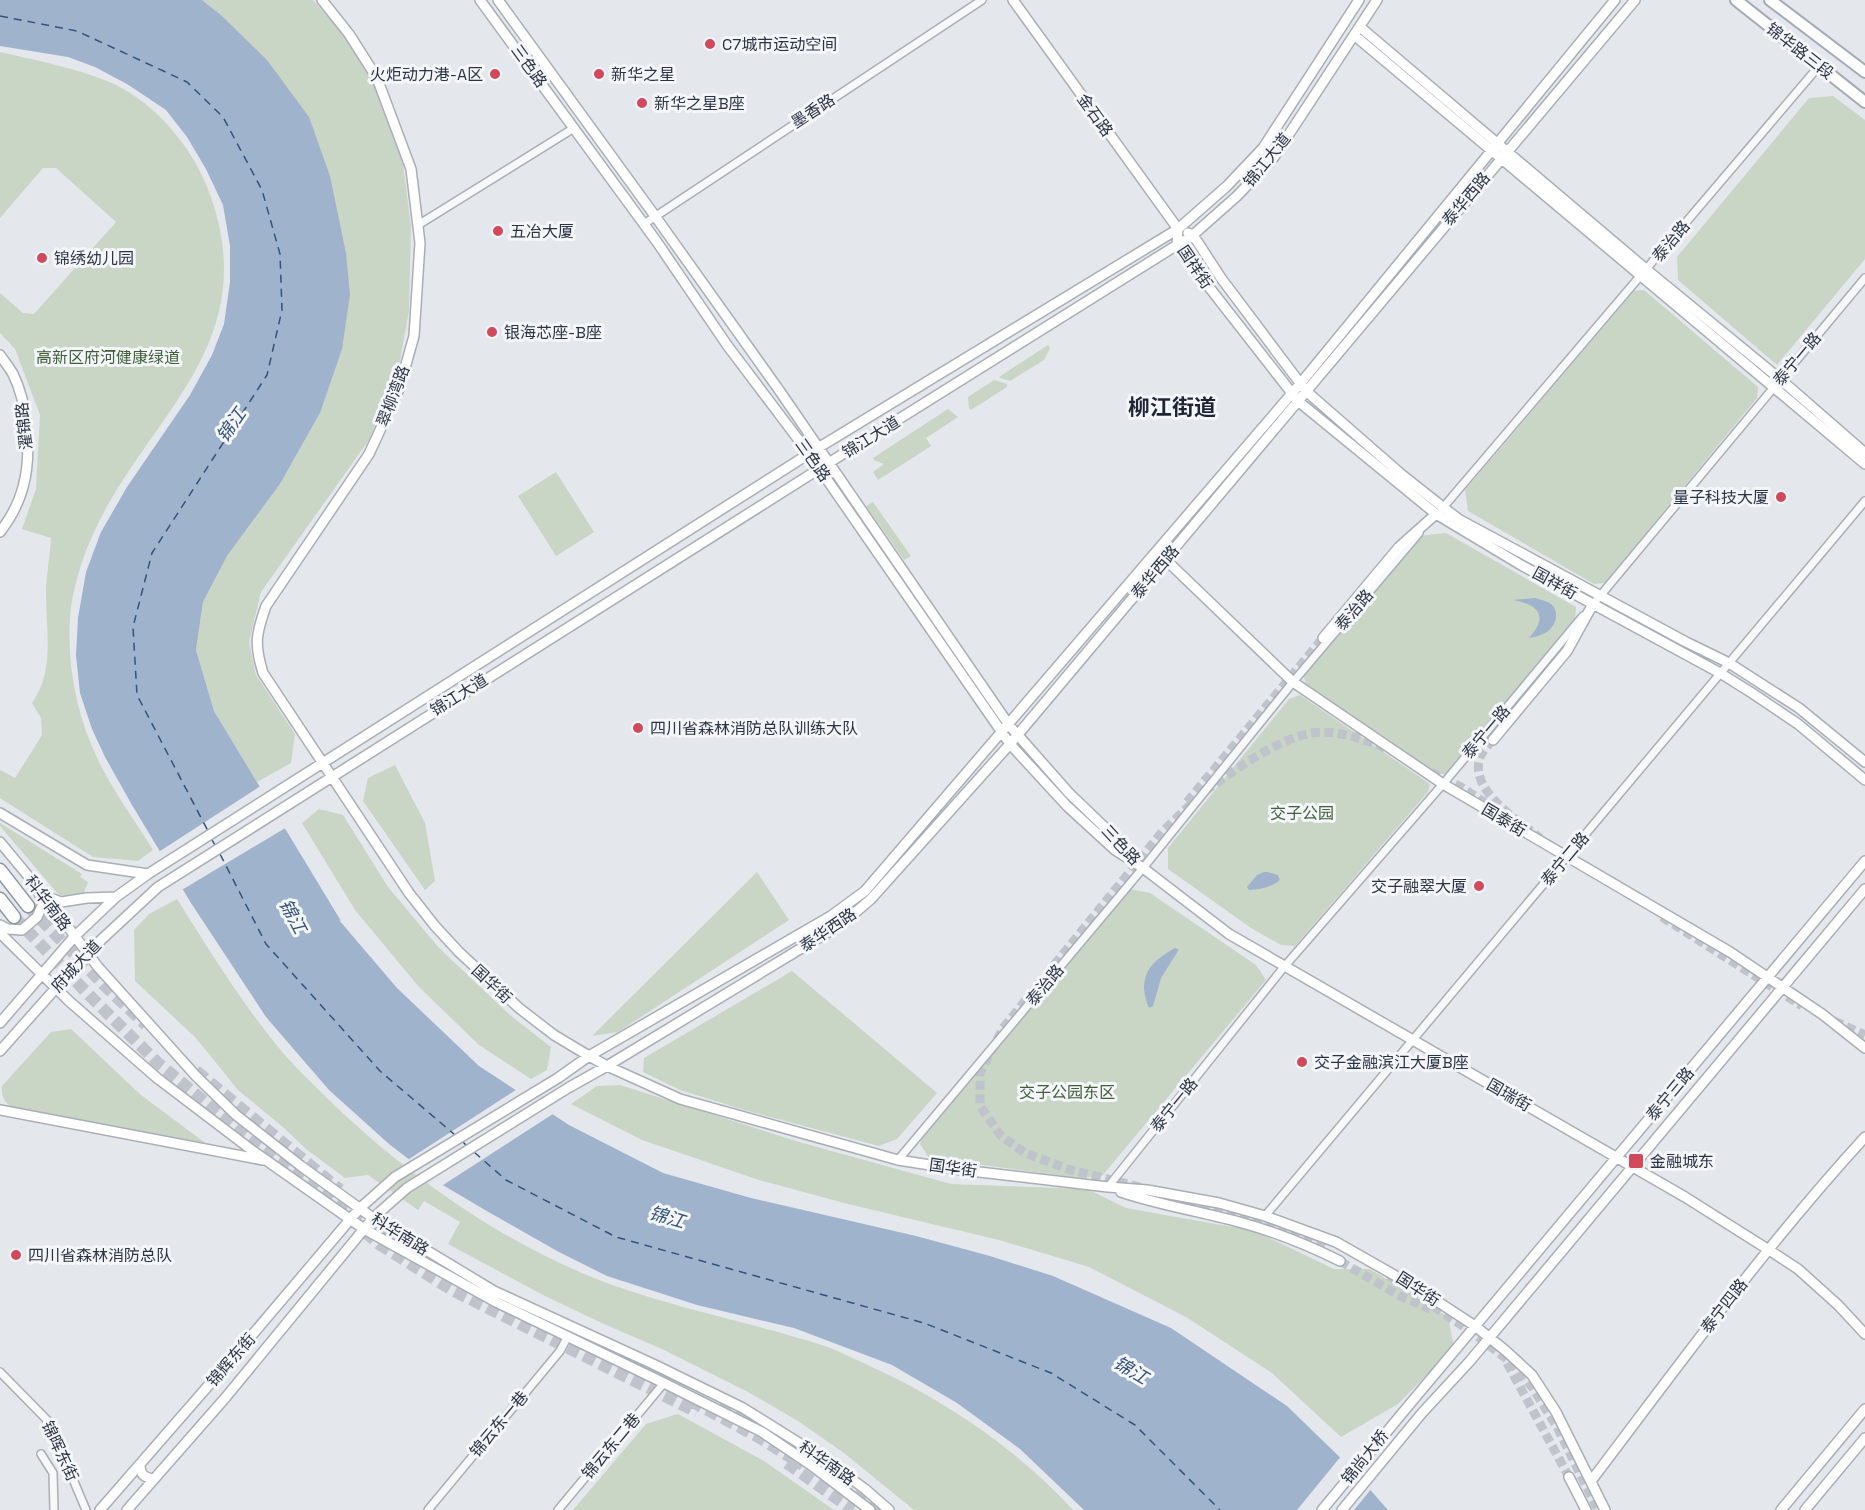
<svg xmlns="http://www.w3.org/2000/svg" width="1865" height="1510" viewBox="0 0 1865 1510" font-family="'Space Grotesk','Noto Sans SC',sans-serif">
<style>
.green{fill:#c9d6c5}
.water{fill:#9fb4cc}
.pier{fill:#e4e7ec}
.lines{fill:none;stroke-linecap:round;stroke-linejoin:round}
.ferry{stroke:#34527a;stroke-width:1.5;stroke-dasharray:8 6;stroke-linecap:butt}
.secondary-tunnel{stroke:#bfc3cb;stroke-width:9;stroke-dasharray:9 4.5;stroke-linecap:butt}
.highway-tunnel{stroke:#bfc3cb;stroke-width:12;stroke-dasharray:12 6;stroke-linecap:butt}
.street-casing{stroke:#a9aeb7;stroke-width:10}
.secondary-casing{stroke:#a9aeb7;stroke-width:12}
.primary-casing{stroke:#a3abb8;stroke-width:14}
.highway-casing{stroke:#8b94a3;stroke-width:15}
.street{stroke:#f7f8fa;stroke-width:7}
.secondary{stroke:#fff;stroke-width:9}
.primary{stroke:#fff;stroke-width:10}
.highway{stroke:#fff;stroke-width:12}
.poi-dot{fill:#d1495b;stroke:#f4f6f9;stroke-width:2}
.labels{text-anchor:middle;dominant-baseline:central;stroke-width:6;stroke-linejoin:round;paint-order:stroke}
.poi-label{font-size:16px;fill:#2b3445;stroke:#f4f6f9;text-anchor:start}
.street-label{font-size:16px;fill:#2b3445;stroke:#f4f6f9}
.park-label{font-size:16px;fill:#3f6138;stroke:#f4f6f9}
.water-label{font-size:18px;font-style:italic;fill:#34527a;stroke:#f4f6f9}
.district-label{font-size:22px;font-weight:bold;fill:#1d2536;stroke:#f4f6f9}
</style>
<rect width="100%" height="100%" fill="#e4e7ec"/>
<path class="green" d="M202 0H313L337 27 371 75 403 164 411 227 409 311 398 371 369 440 261 592 249 642 256 675 295 734 291 763 257 782 214 711 196 650 203 602 227 556 280 484 320 413 221 15Z
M0 52C38 61 78 68 114 84 156 104 191 146 208 189 272 357 126 426 81 565 76 582 71 600 70 618 67 668 77 717 99 762 114 792 135 821 153 850L138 861 93 857 0 798V770L15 778 42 735 41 718 32 703C55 671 46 631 46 594 46 576 50 557 51 538L22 529 36 489 40 415 15 349 0 333V293L23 313 34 314 116 222 56 168H43L0 218Z
M1833 96 1865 120V259L1777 365 1678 280 1677 257 1809 98Z
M1644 290 1758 387 1757 398 1605 583 1594 584 1468 511 1465 490 1634 291Z
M1048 345 1050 348 1044 360 1010 381 1000 378 999 377Z
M994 380 1007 384V387L971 410 969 408 968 397Z
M948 409 958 417 926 438 931 446 878 480 873 472 884 464 874 460 873 458Z
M556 472 594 532 556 556 518 496Z
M873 502 911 556 904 560 866 506Z
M1446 533 1576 607 1575 619 1449 774H1437L1402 754 1306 685 1303 674 1418 536Z
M1300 695 1430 784 1428 792 1295 946 1281 945 1251 928 1168 869V848L1289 699Z
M395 765 425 823 435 881 425 890 363 801 368 778Z
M319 809 343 815 388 887 439 948 510 1015 551 1047 547 1070 531 1079 479 1045 419 987 355 910 302 823Z
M0 823 82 874 80 877 88 882 83 895H59L0 826Z
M757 872 789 920 618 1032 592 1036Z
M1130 889 1150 893 1256 965 1266 980 1102 1176 1079 1178 929 1158 920 1144 923 1136Z
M177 899C209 950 240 1000 278 1047 293 1065 311 1082 328 1099 407 1176 508 1247 612 1285 683 1310 757 1324 828 1347 843 1353 859 1361 874 1368 948 1402 1018 1450 1073 1510H914L844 1453 798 1421 748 1392 662 1349 604 1324 545 1296 448 1244 460 1222 424 1201 418 1210 368 1175 345 1178 306 1149 284 1128 238 1090 196 1038 135 981 134 930 149 914Z
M792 971 937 1093 897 1139 879 1146 741 1109 680 1090 643 1072 644 1058Z
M71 1029 141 1095 208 1145 16 1110C5 1103 1 1099 2 1086L51 1032Z
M620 1085 799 1142 951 1184 1087 1189 1126 1208 1255 1231 1334 1269H1370L1448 1317 1454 1347 1398 1404 1341 1437 1272 1373 1186 1317 1089 1267 999 1240 848 1204 759 1180 642 1140 571 1104 597 1086Z
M678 1414 764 1461 834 1510H573L646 1424Z"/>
<path class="water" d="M0 0H202L221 15 267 60 309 117 330 176 346 253 350 295 342 349 320 413 280 484 227 556 203 602 196 650 214 711 341 921 339 920 397 988 479 1066 569 1125 663 1173 751 1198 916 1236 990 1256 1053 1276 1171 1328 1287 1406 1351 1468 1388 1510H1084L1020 1449 957 1403 892 1365 794 1328 697 1305 607 1276 557 1251 485 1210 441 1184 389 1144 329 1090 266 1017 191 903 132 805 105 757 92 729 80 693 76 655 78 618 86 572 101 532 127 487 190 395 212 355 224 324 230 282V246L223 205 206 169 187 137 166 110 127 84 95 67 68 57 0 46Z
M1535 598C1541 600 1549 601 1553 606 1555 608 1556 612 1556 615 1556 630 1542 636 1529 638 1549 616 1539 605 1513 600Z
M1264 872H1268L1278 875 1280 880C1272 887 1259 890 1249 890L1247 887 1257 875Z
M1175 948 1178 949V951L1161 978 1153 1006 1149 1008C1146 1002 1145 996 1144 989 1144 967 1158 958 1175 948Z"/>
<path class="pier" d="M262 785 287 827 180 891 157 853Z
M519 1088 556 1112 440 1187 406 1161Z
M1342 1455 1372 1488 1354 1510H1297Z"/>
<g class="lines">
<path class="ferry" d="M0 16 77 31 187 82 223 117 262 190 280 254 282 310 267 375 152 553 133 627 137 695 208 831
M211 838 216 847
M220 854 266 944 380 1071 455 1135
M461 1140 468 1147
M474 1152 506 1180 616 1237 924 1323 1051 1373 1135 1425 1220 1510"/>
<path class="secondary-tunnel" d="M1493 740C1489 744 1484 750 1481 755 1466 789 1518 820 1540 838
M1431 772 1461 787 1501 813
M1205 791C1235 770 1275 740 1312 733 1334 729 1370 740 1389 750
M1187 802 1323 638
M1662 917 1802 1006
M1834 1021 1865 1035
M1140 1187 1071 1170 1025 1153 1001 1136 980 1106V1073L1003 1028 1162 832 1195 800
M1188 1201 1294 1232 1327 1243
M1340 1261 1400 1296 1430 1309
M1389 1276 1473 1333 1512 1363 1532 1387 1557 1427 1598 1510
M1507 1363 1569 1477"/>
<path class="highway-tunnel" d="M28 906 105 986 146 1025
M14 917 92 998 157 1062 269 1155 334 1203 406 1248
M196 1071 340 1190
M365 1232 379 1244 452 1290 697 1412
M627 1357 671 1377
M691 1401 760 1438 803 1465
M722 1401 842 1476 882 1510
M787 1463 853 1510"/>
<g class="street-casing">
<path id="street" d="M644 224 982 0
M418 225 574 128
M1441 510 1819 66
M1590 608 1865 278
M898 1160 1143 868 1293 682 1419 533
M1108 1187 1284 967 1443 784 1583 616
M1265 1216 1865 501
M0 1372 49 1422 86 1510
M41 1454 53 1473 54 1510
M428 1510 560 1351 568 1336
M558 1510 664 1383"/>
</g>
<g class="secondary-casing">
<path id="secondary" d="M322 0 349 34 377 78 411 169 420 243 414 336 399 389 369 454 266 606C256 634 254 644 263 673L409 893 435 926 459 952 519 1008 554 1035 589 1056 607 1066 680 1099 898 1160 962 1170 1108 1187 1147 1190 1219 1203 1265 1216 1336 1242 1417 1288 1475 1326 1506 1351 1532 1375 1556 1412 1605 1510
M480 0 657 242 727 345 810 455 1010 744 1067 806 1115 850 1143 868 1229 934 1685 1197 1769 1250 1798 1269 1838 1305 1865 1334
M498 0 655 216 779 390 1009 725 1069 793 1121 843 1135 860
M1013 0 1178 229
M1360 27 1647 270 1780 379 1865 453
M1354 35 1865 464
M1178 229 1177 246 1298 401 1436 514 1521 565 1720 673 1752 693 1798 724 1865 780
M1188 233 1193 235 1221 278 1306 391 1401 474 1444 508 1460 520 1527 556 1686 642 1729 663 1799 708 1865 762
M0 355C4 361 9 367 13 374 28 404 32 455 23 487 19 503 10 519 0 532
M1166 560 1293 682 1443 784 1730 952 1822 1014 1865 1048
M1323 638 1399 547 1436 514
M1493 740 1567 651 1593 604
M0 813 87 865 148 874
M0 842 44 895 98 967 196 1076 236 1115 301 1166 373 1218 494 1291 653 1364 743 1408 823 1458 865 1489 889 1510
M45 896 61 902 87 898 116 897
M0 925 8 929 22 930 37 917 43 904 39 893
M0 933 69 1001 157 1078 253 1151 364 1229 496 1302 664 1383 762 1432 811 1465 870 1510
M0 1023 74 937 116 897 148 874 818 448 1178 229 1227 186 1263 148 1359 0
M0 1051 87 953 158 887 819 469 1193 235 1237 196 1274 157 1377 0
M0 1110 263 1160
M1121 1192C1162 1206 1205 1212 1246 1224 1278 1233 1310 1246 1340 1261
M140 1465C140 1475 145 1478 154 1479
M1569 1477 1586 1510
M1591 1481C1679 1365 1766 1245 1865 1137
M100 1510 242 1347 359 1209 395 1177 558 1078 589 1056 831 916 865 891 1300 384 1615 0
M127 1510 226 1397 373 1218 407 1188 568 1088 607 1066 843 923 871 899 1010 744 1635 0
M1322 1510 1409 1405 1865 861
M1342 1510 1422 1413 1470 1361 1865 889
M1781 1510 1865 1409
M1805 1510 1865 1438"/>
</g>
<g class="primary-casing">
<path id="primary" d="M1736 0 1865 102
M1770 0 1865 72"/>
</g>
<g class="highway-casing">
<path id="highway" d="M0 870 28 906
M0 899 14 917"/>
</g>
<use href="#street" class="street"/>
<use href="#secondary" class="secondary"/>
<use href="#primary" class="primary"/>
<use href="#highway" class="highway"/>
</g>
<g class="poi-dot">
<circle cx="710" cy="44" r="6"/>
<circle cx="495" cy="74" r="6"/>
<circle cx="599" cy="74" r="6"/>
<circle cx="642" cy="103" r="6"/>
<circle cx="498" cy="231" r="6"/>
<circle cx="42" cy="258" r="6"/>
<circle cx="492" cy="332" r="6"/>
<circle cx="1781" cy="497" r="6"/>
<circle cx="638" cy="728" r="6"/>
<circle cx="1479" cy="886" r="6"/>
<circle cx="1302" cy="1062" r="6"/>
<rect x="1628" y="1153" width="16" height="16" rx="3"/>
<circle cx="16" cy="1255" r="6"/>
</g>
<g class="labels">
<g class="poi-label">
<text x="722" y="44">C7城市运动空间</text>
<text x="483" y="74" text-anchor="end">火炬动力港-A区</text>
<text x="611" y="74">新华之星</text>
<text x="654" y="103">新华之星B座</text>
<text x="510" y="231">五冶大厦</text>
<text x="54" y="258">锦绣幼儿园</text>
<text x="504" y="332">银海芯座-B座</text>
<text x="1769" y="497" text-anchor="end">量子科技大厦</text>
<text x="650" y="728">四川省森林消防总队训练大队</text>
<text x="1467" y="886" text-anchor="end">交子融翠大厦</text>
<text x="1314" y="1062">交子金融滨江大厦B座</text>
<text x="1650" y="1161">金融城东</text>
<text x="28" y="1255">四川省森林消防总队</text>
</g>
<g class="street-label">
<text transform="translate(1800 51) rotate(38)">锦华路三段</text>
<text transform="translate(529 66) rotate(54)">三色路</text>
<text transform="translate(813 111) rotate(-33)">墨香路</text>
<text transform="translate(1095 115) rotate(54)">金石路</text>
<text transform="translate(1267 160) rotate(-51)">锦江大道</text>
<text transform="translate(1466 199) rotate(-50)">泰华西路</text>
<text transform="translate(1671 241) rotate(-50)">泰治路</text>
<text transform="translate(1195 267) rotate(56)">国祥街</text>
<text transform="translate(1797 359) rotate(-50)">泰宁一路</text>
<text transform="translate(393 396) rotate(-69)">翠柳湾路</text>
<text transform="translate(24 426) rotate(-96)">濯锦路</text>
<text transform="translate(871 437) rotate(-32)">锦江大道</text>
<text transform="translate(813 460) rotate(55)">三色路</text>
<text transform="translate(1155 572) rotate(-50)">泰华西路</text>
<text transform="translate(1555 583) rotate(29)">国祥街</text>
<text transform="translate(1354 610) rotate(-49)">泰治路</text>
<text transform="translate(459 695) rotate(-32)">锦江大道</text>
<text transform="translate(1486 732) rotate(-50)">泰宁一路</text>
<text transform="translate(1504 820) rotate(31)">国泰街</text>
<text transform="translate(1121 845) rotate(47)">三色路</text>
<text transform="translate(1565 859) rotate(-50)">泰宁二路</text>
<text transform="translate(48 903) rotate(53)">科华南路</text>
<text transform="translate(828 930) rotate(-34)">泰华西路</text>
<text transform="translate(76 966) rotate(-47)">府城大道</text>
<text transform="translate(492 984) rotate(43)">国华街</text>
<text transform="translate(1045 985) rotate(-50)">泰治路</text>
<text transform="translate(1670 1094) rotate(-50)">泰宁三路</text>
<text transform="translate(1509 1095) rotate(30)">国瑞街</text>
<text transform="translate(1174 1105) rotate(-51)">泰宁一路</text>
<text transform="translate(953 1168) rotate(8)">国华街</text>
<text transform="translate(400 1234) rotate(32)">科华南路</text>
<text transform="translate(1418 1289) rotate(33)">国华街</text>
<text transform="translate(1724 1306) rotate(-52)">泰宁四路</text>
<text transform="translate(231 1360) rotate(-49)">锦辉东街</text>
<text transform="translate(499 1424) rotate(-50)">锦云东一巷</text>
<text transform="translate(611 1446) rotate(-50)">锦云东二巷</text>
<text transform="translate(60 1451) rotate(65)">锦晖东街</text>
<text transform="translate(1365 1457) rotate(-51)">锦尚大桥</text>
<text transform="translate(827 1463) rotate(35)">科华南路</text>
</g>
<g class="park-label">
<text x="108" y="357">高新区府河健康绿道</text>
<text x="1302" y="813">交子公园</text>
<text x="1067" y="1092">交子公园东区</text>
</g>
<g class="water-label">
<text transform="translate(231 425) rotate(-55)">锦江</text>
<text transform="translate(293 916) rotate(62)">锦江</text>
<text transform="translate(667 1217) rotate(16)">锦江</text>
<text transform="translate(1131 1370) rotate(31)">锦江</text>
</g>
<g class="district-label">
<text x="1172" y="407">柳江街道</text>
</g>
</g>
</svg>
